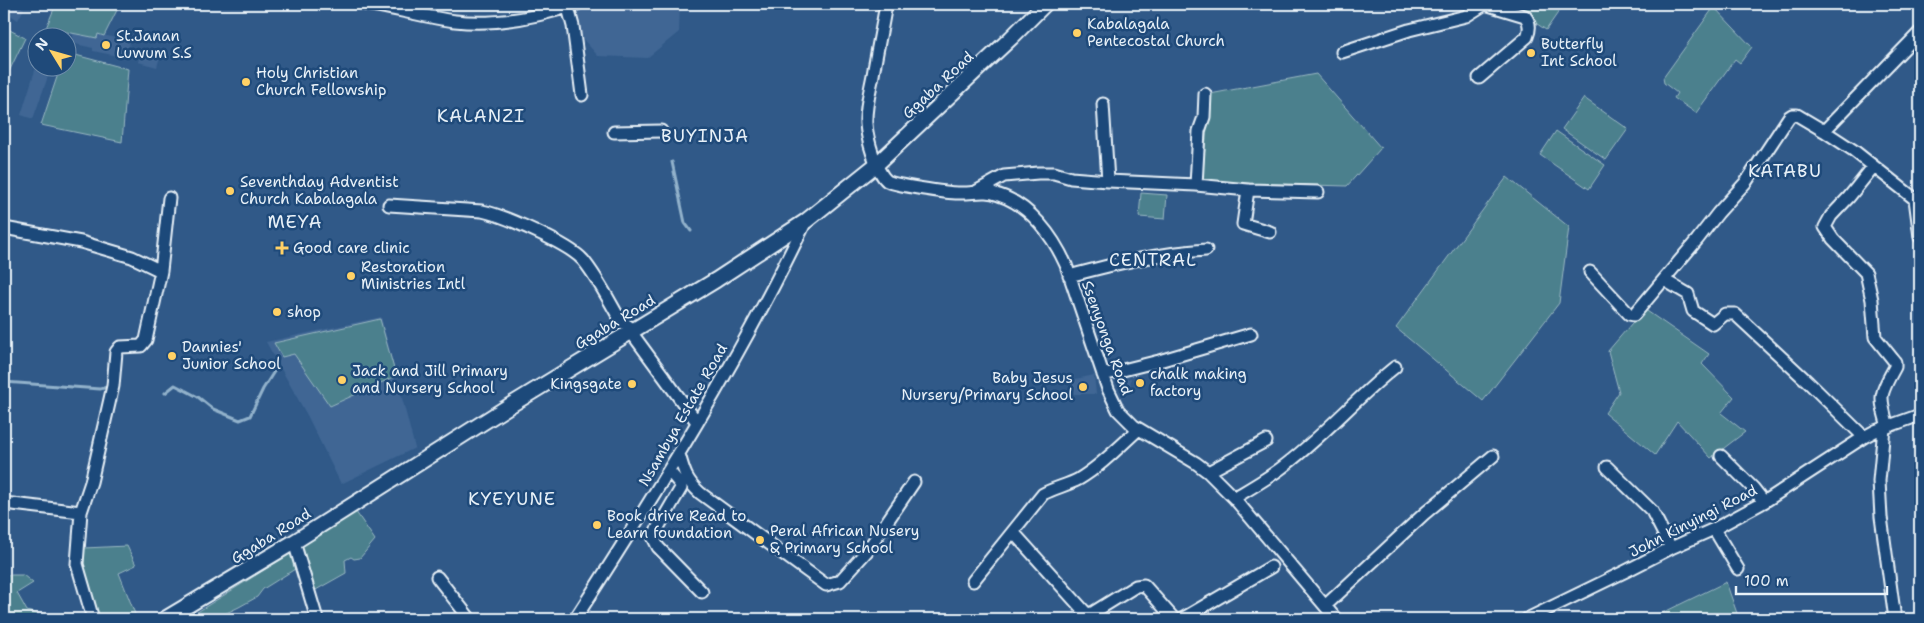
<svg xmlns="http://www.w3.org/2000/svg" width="1924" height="623" viewBox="0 0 1924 623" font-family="'Shantell Sans',sans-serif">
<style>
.built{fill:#3f6694}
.green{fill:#4b808d;stroke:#9ab8c2}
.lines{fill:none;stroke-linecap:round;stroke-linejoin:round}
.stream{stroke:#92b2cb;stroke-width:3}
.minor-casing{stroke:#e8f1f8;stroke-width:15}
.major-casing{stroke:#e8f1f8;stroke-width:18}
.minor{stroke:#1f4a7a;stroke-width:11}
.major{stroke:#1f4a7a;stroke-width:14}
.poi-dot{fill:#ffd166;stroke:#1f4a7a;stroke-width:2}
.labels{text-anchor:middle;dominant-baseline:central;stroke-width:5;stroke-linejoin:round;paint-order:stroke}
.poi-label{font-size:15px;fill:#e8f1f8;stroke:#1f4a7a;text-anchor:start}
.street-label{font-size:15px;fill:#e8f1f8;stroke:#1f4a7a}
.quarter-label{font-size:18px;letter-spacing:1px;fill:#e8f1f8;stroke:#1f4a7a}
</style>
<rect width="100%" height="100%" fill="#305988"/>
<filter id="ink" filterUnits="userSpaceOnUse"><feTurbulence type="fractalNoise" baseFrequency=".02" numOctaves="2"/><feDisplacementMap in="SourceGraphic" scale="10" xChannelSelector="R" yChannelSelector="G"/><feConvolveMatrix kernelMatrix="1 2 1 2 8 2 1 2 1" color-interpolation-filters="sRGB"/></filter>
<g filter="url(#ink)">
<path class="built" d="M4 4H16L24 9 18 20 4 11Z
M569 4H680L679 32 647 58 598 56 566 20Z
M74 32 97 37 98 34 130 41 127 58 93 51V48L71 43Z
M141 51 160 57 157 67 138 62Z
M37 64 38 68H51L33 119 21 115Z
M381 317 415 448 341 484 308 417 266 342Z
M1094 375 1096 394H1072L1071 380Z
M1131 378 1130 389 1121 390 1119 381Z"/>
<path class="green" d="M56 4H120L104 36 98 34 97 38 46 28Z
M1524 4H1564L1546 30 1521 13Z
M1714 7 1752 47 1740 63 1735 59 1696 113 1674 98 1677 93 1664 83 1663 78Z
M4 27 25 38 4 82Z
M68 53 128 69 122 142 41 125 60 68H68Z
M1316 74 1381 148 1347 186 1202 182 1210 94Z
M1584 98 1628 129 1606 160 1562 129Z
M1556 131 1605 165 1589 189 1540 155Z
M1507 177 1569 227 1559 303 1483 401 1396 328Z
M1141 193 1167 195 1165 219 1139 217Z
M1644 309 1709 354 1702 364 1734 397 1721 413 1745 432 1711 458 1677 421 1655 455 1605 413 1619 392 1608 351Z
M380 319 396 376 330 406 294 354 282 357 274 343Z
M356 512 375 540 360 558 354 559 351 557 345 560 346 573 314 591 311 583 300 584 295 569 263 589 257 597 239 607 214 619H192L191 616Z
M127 546 136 565 119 573 137 619H99L83 575 84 548Z
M4 575H23L33 583 17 593 27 611 40 615V619H4Z
M1726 582 1739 619H1655L1654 617Z"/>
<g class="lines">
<path class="stream" d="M672 162 685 223 691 231
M4 382 100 389 111 386
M165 393 175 385 198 397 213 409 240 420 250 416 263 389 275 370"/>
<g class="minor-casing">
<path id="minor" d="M364 4C395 8 424 17 455 21 497 26 538 17 577 4
M567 4 573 26 582 95
M886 4C882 28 877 51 873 75 870 91 865 108 866 124 867 138 876 172 887 181 894 185 947 193 958 193 973 194 984 189 999 195 1030 205 1053 236 1066 265L1108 389 1118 410 1134 426 1196 463 1208 472 1234 498 1336 619
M1920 32 1824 131 1853 150 1915 199 1920 237
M1342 52 1409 30 1466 16 1485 4
M1479 78 1527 37C1530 30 1531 23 1525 16L1485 4
M1103 104 1108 181
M614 132 661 131
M1873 167 1849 197 1831 216 1825 227 1833 239 1866 273 1872 300 1875 337 1895 362V367C1879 396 1879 395 1888 427
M1196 185 1199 131 1204 117 1205 94
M1248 190 1243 224 1270 232
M977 191 1004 176 1038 173H1054L1071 178 1108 181 1196 185 1248 190 1318 192
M389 205 482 211C503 215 569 244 583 260 597 277 607 297 618 316L621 321 634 330
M4 228 81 242 132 257 161 271 146 340 141 346 120 347 116 352 113 386 91 482 81 512 77 564 93 619
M161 271 169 198
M1590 272 1629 314 1634 315 1697 240 1718 213 1746 182 1789 117 1792 115H1797L1824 131
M1069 276C1114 264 1159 253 1206 250
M1664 280 1688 294 1693 311 1713 324 1725 314H1735L1808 382 1864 437
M631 332 697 422
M1103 375 1159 361 1251 334
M1884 428 1879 481 1881 517 1895 619
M679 454C684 472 686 480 700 493L826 585 840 581 867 551 914 482
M1721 456 1753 488 1764 502
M1607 467 1652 511 1671 548
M669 471 680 484 681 488 656 531 654 539 658 547 702 592
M1208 472 1266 441
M1234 498C1249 489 1265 480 1280 469 1321 439 1355 399 1395 367
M4 503 81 512
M1714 529 1738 569
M1013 532 1085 612 1089 614 1094 612 1136 586 1144 585 1174 619
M294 542 317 619
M437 577 470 619
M973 581 1043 494C1054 488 1068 485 1079 479 1101 466 1120 446 1139 429
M1325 606 1424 514 1493 456
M575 619C658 490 740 359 806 221
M1182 619 1271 567
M1527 619 1626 571 1671 548 1714 529 1764 502 1864 437 1875 431 1920 415"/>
</g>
<g class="major-casing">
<path id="major" d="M165 619 294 542 509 406 716 280 806 221 877 164 1011 38 1045 4"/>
</g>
<use href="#minor" class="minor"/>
<use href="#major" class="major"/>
</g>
</g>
<g class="poi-dot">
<circle cx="1077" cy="33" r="5"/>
<circle cx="106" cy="45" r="5"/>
<circle cx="1531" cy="53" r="5"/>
<circle cx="246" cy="82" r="5"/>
<circle cx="230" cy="191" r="5"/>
<path d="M279.5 240.5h5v5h5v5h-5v5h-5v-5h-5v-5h5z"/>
<circle cx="351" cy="276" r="5"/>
<circle cx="277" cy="312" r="5"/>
<circle cx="172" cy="356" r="5"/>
<circle cx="342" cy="380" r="5"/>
<circle cx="1140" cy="383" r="5"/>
<circle cx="632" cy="384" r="5"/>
<circle cx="1083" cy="387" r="5"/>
<circle cx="597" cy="525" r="5"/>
<circle cx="760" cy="540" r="5"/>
</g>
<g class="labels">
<g class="poi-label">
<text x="1087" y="24">Kabalagala<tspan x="1087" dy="17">Pentecostal Church</tspan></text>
<text x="116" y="36">St.Janan<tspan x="116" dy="17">Luwum S.S</tspan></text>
<text x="1541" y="44">Butterfly<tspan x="1541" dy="17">Int School</tspan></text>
<text x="256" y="73">Holy Christian<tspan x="256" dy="17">Church Fellowship</tspan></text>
<text x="240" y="182">Seventhday Adventist<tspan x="240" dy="17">Church Kabalagala</tspan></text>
<text x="293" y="248">Good care clinic</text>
<text x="361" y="267">Restoration<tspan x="361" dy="17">Ministries Intl</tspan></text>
<text x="287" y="312">shop</text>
<text x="182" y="347">Dannies'<tspan x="182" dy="17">Junior School</tspan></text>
<text x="352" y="371">Jack and Jill Primary<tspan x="352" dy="17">and Nursery School</tspan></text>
<text x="1150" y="374">chalk making<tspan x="1150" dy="17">factory</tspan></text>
<text x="1073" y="378" text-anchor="end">Baby Jesus<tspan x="1073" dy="17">Nursery/Primary School</tspan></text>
<text x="622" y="384" text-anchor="end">Kingsgate</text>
<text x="607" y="516">Book drive Read to<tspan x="607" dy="17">Learn foundation</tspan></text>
<text x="770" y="531">Peral African Nusery<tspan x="770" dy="17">&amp; Primary School</tspan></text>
</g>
<g class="street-label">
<text transform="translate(938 85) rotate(-43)">Ggaba Road</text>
<text transform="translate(615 322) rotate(-31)">Ggaba Road</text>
<text transform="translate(1107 338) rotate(70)">Ssenyonga Road</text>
<text transform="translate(683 415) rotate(-60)">Nsambya Estate Road</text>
<text transform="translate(1693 521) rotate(-27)">John Kinyingi Road</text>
<text transform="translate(271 536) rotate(-32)">Ggaba Road</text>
</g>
<g class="quarter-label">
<text x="481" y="116">KALANZI</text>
<text x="705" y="136">BUYINJA</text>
<text x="1785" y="171">KATABU</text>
<text x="295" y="222">MEYA</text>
<text x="1153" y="260">CENTRAL</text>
<text x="512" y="499">KYEYUNE</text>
</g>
</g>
<rect width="1924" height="623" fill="none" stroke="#1f4a7a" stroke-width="20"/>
<rect x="10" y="10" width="1904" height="603" fill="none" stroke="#e8f1f8" stroke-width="2" filter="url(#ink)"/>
<g transform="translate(52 52) rotate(307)"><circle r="24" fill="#1f4a7a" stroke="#6f8dac"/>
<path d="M0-4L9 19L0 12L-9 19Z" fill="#ffd166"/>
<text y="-8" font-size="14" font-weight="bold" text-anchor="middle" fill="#e8f1f8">N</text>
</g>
<path d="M1736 586v8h151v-8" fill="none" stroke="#e8f1f8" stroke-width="2.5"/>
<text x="1744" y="586" font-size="15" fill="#e8f1f8" stroke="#1f4a7a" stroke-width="4" paint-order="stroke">100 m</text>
</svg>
